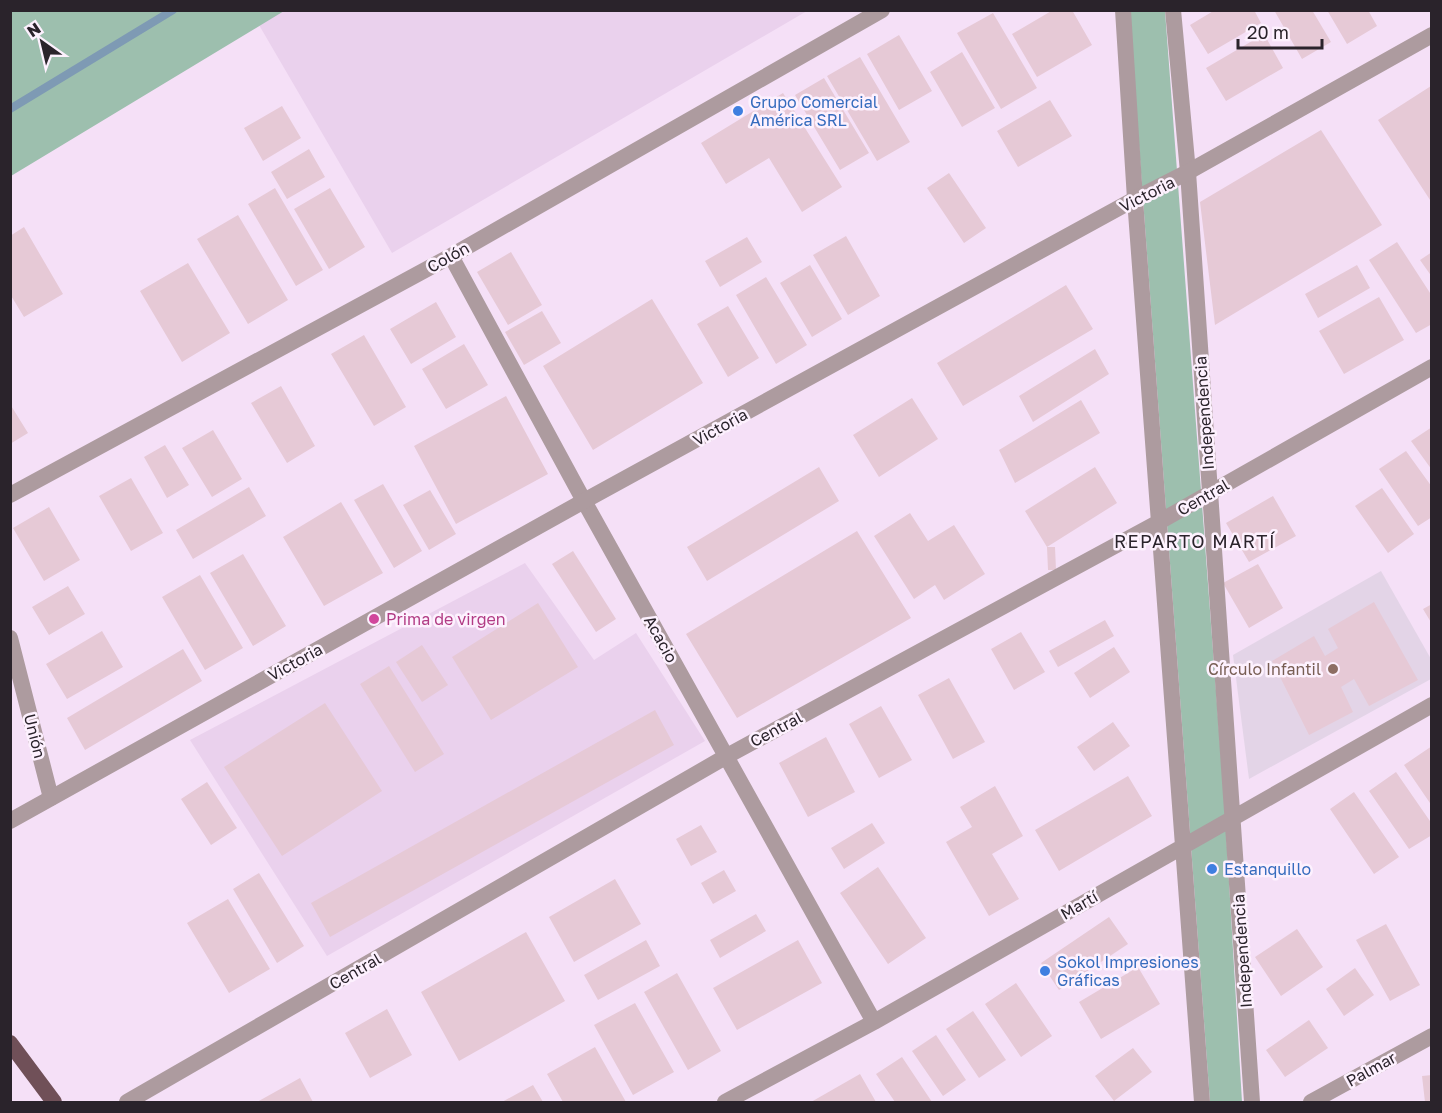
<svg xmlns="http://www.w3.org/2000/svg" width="1442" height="1113" viewBox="0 0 1442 1113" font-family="'Golos Text',sans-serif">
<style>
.built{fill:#ead1ed}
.education{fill:#e3d4e7}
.green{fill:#9dbfae}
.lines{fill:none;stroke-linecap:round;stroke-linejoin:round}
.stream{stroke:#7e9ab4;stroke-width:8}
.building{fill:#e6c9d6}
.minor{stroke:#ad9b9f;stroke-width:16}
.tertiary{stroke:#ad9b9f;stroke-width:16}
.trunk{stroke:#705058;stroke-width:16}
.shop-dot{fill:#3f7fe0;stroke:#fdf1fe;stroke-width:2}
.hotel-dot{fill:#d1479c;stroke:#fdf1fe;stroke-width:2}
.education-dot{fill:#8d6e63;stroke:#fdf1fe;stroke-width:2}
.labels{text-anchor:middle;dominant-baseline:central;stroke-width:5;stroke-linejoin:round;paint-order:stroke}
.shop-label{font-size:16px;fill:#366cbe;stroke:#fdf1fe;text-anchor:start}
.street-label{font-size:16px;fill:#2a232b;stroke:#fdf1fe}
.hotel-label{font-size:16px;fill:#b23c85;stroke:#fdf1fe;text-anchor:start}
.education-label{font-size:16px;fill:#785e54;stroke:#fdf1fe;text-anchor:end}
.neighbourhood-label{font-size:18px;letter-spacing:1.5px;fill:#2a232b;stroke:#fdf1fe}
</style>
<rect width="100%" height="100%" fill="#f5e0f7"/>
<path class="built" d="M284 10 807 11 392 253 259 25Z
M525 563 594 660 636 633 705 741 327 956 190 740Z"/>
<path class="education" d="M1381 571 1431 659V679L1249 779 1233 655Z"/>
<path class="green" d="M11 10H284V11L11 176Z
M1129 11H1165L1224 797 1242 1102H1210Z"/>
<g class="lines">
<path class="stream" d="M10 109 173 10"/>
</g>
<path class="building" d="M1053 10H1072L1092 45 1037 77 1012 34Z
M1215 10H1254L1261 23 1208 54 1190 25Z
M1274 10H1312L1331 42 1302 59Z
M1327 10H1368L1377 26 1347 44Z
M993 13 1037 88 1001 109 957 33Z
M1264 34 1283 68 1226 101 1206 68Z
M899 35 932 91 899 110 867 54Z
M962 52 995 108 962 127 930 72Z
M860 57 910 142 877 161 827 76Z
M824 78 869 153 840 170 795 95Z
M1431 86 1432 88V203L1378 120Z
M783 93 842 187 802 212 769 158 726 184 701 143Z
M1050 100 1072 136 1018 167 997 131Z
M282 106 301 138 263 161 244 128Z
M1321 130 1382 225 1215 325 1200 202Z
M309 149 325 177 287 199 271 172Z
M949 173 986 228 964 243 927 188Z
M275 188 323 270 296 286 248 204Z
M330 188 365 247 329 269 294 209Z
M238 215 288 300 248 324 197 239Z
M24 227 63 294 24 317 10 294V236Z
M846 236 880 296 848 315 813 255Z
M747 237 762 262 720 287 705 261Z
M1397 242 1432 296V324L1416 333 1369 260Z
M511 252 542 305 508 325 477 272Z
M1432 252V277L1420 260Z
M188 263 230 333 182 362 140 291Z
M810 265 842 319 812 337 780 283Z
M1357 265 1370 288 1318 318 1305 294Z
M766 277 807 345 776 364 736 295Z
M1066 285 1093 329 963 406 937 363Z
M1379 297 1404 340 1344 374 1319 331Z
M652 299 703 383 593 450 543 366Z
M436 302 456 337 411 364 390 329Z
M728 306 759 358 728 377 697 324Z
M542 311 561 343 524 365 505 332Z
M364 335 406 407 374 426 331 354Z
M464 344 488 385 446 409 422 369Z
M1095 349 1109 374 1033 422 1019 396Z
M281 386 315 446 287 463 251 403Z
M506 396 548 474 456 524 414 446Z
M912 398 938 439 879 477 853 435Z
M1081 400 1100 433 1015 483 999 450Z
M10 404 28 433 10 444Z
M1432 427V470L1411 441Z
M213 430 242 479 212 497 182 448Z
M165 445 189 485 167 498 144 457Z
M1406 451 1432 487V517L1418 526 1379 469Z
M819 467 839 501 707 581 687 547Z
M1095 467 1117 503 1047 547 1025 511Z
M131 478 163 533 131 551 99 496Z
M383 484 422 551 394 568 354 500Z
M249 487 266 516 193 559 176 530Z
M1382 488 1414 534 1388 553 1355 506Z
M430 490 456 534 429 550 403 505Z
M1273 496 1296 536 1249 562 1226 523Z
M341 502 383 573 324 606 283 537Z
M49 507 80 560 44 581 13 528Z
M910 513 928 541 954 525 985 574 944 600 935 585 914 599 874 536Z
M857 531 911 618 737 718 686 634Z
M1047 547H1055L1056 570H1048Z
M573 551 616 619 596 632 552 564Z
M243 554 286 626 253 646 210 573Z
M1258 564 1283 608 1249 628 1223 583Z
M200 575 243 648 205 670 162 597Z
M68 586 85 614 49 635 32 607Z
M1374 602 1418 680 1369 706 1354 679 1341 687 1353 712 1309 735 1272 661 1314 636 1325 656 1338 648 1328 629Z
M538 603 578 667 491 720 452 657Z
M1432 604V624L1423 609Z
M1105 620 1114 636 1058 667 1049 651Z
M102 631 123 667 67 699 46 664Z
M1021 632 1045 672 1014 690 991 649Z
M422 645 448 685 422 702 396 662Z
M1114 647 1130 672 1090 698 1074 673Z
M183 649 202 681 85 750 67 718Z
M389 666 444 754 415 772 360 684Z
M949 678 985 742 953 759 918 695Z
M325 703 382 791 282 856 224 767Z
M881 706 912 760 879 778 849 724Z
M655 710 674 745 330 937 311 903Z
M1113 722 1130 746 1094 771 1077 747Z
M826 737 855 792 808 817 779 763Z
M1432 746V806L1404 765Z
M1396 772 1432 824V835L1409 849 1369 791Z
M1128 776 1152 816 1059 871 1035 830Z
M207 782 237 828 211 845 181 799Z
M995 786 1023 836 992 854 1019 899 989 916 946 842 972 827 960 807Z
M1354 792 1399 857 1374 874 1330 809Z
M872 823 885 843 844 869 831 848Z
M701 825 717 852 691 866 676 839Z
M878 867 926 938 888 964 840 893Z
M724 870 736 891 713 904 701 883Z
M259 873 304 946 277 963 233 889Z
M615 879 641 924 574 962 549 917Z
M228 899 270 969 229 993 187 923Z
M756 914 766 931 720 958 710 940Z
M1109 917 1128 944 1059 990 1041 963Z
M1386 924 1420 985 1390 1001 1356 940Z
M1297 929 1323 967 1281 996 1255 957Z
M526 932 565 1001 459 1061 421 992Z
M646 940 660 966 598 1000 584 975Z
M798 940 822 983 737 1030 713 988Z
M1138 967 1160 1004 1101 1039 1079 1002Z
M1355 968 1374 995 1344 1016 1326 989Z
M677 973 721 1051 688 1070 644 992Z
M1016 983 1052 1036 1021 1057 985 1004Z
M635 1003 674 1072 633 1095 594 1025Z
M387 1009 412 1055 370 1078 345 1033Z
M973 1011 1006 1060 979 1078 946 1029Z
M1309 1020 1328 1048 1285 1077 1266 1050Z
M936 1035 966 1080 943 1096 912 1051Z
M595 1047 626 1102H563L547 1074Z
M1133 1048 1152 1072 1114 1101 1095 1076Z
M902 1057 932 1102H895L876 1074Z
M860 1074 876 1102H811Z
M1432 1075V1102H1425L1422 1076Z
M300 1078 313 1102H257Z
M533 1085 543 1102H502Z"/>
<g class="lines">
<path class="minor" d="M1123 10 1135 199 1202 1102
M1173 10 1188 172 1252 1102
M451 256 584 501 874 1022
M10 495 451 256 882 10
M10 638 51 798
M127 1102 727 756 1159 522 1432 367
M725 1102 874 1022 1432 705
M1311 1102 1432 1036"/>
<path class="tertiary" d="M10 821 584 501 1135 199 1188 172 1432 35"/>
<path class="trunk" d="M10 1043 54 1102"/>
</g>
<g class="shop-dot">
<circle cx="738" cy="111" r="6"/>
<circle cx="1212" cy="869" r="6"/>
<circle cx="1045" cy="971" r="6"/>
</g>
<circle class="hotel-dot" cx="374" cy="619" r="6"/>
<circle class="education-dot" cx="1333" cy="669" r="6"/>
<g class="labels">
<g class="shop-label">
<text x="750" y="102">Grupo Comercial<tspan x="750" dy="18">América SRL</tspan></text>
<text x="1224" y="869">Estanquillo</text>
<text x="1057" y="962">Sokol Impresiones<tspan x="1057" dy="18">Gráficas</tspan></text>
</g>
<g class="street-label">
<text transform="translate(1147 194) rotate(-27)">Victoria</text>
<text transform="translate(448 257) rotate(-29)">Colón</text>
<text transform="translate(1204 413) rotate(-94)">Independencia</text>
<text transform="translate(720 427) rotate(-29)">Victoria</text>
<text transform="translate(1203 497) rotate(-30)">Central</text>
<text transform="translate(661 639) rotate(61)">Acacio</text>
<text transform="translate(295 662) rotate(-29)">Victoria</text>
<text transform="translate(776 729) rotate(-28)">Central</text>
<text transform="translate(35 736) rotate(76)">Unión</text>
<text transform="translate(1079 905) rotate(-30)">Martí</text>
<text transform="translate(1242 951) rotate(-94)">Independencia</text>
<text transform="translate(355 971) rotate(-30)">Central</text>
<text transform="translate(1371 1069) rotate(-29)">Palmar</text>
</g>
<g class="hotel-label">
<text x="386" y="619">Prima de virgen</text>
</g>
<g class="education-label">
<text x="1321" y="669">Círculo Infantil</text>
</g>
<g class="neighbourhood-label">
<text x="1195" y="541">REPARTO MARTÍ</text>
</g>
</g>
<rect width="1442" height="1113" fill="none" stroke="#2a232b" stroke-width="24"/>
<g transform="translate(42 42) rotate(326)" stroke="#fdf1fe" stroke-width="4.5" paint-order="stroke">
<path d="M0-4.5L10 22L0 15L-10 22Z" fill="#2a232b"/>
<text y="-9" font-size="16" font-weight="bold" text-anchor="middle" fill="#2a232b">N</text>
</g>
<path d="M1238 39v9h84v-9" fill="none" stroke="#2a232b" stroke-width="3"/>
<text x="1247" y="39" font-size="18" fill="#2a232b" stroke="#fdf1fe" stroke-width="4.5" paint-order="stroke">20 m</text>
</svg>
